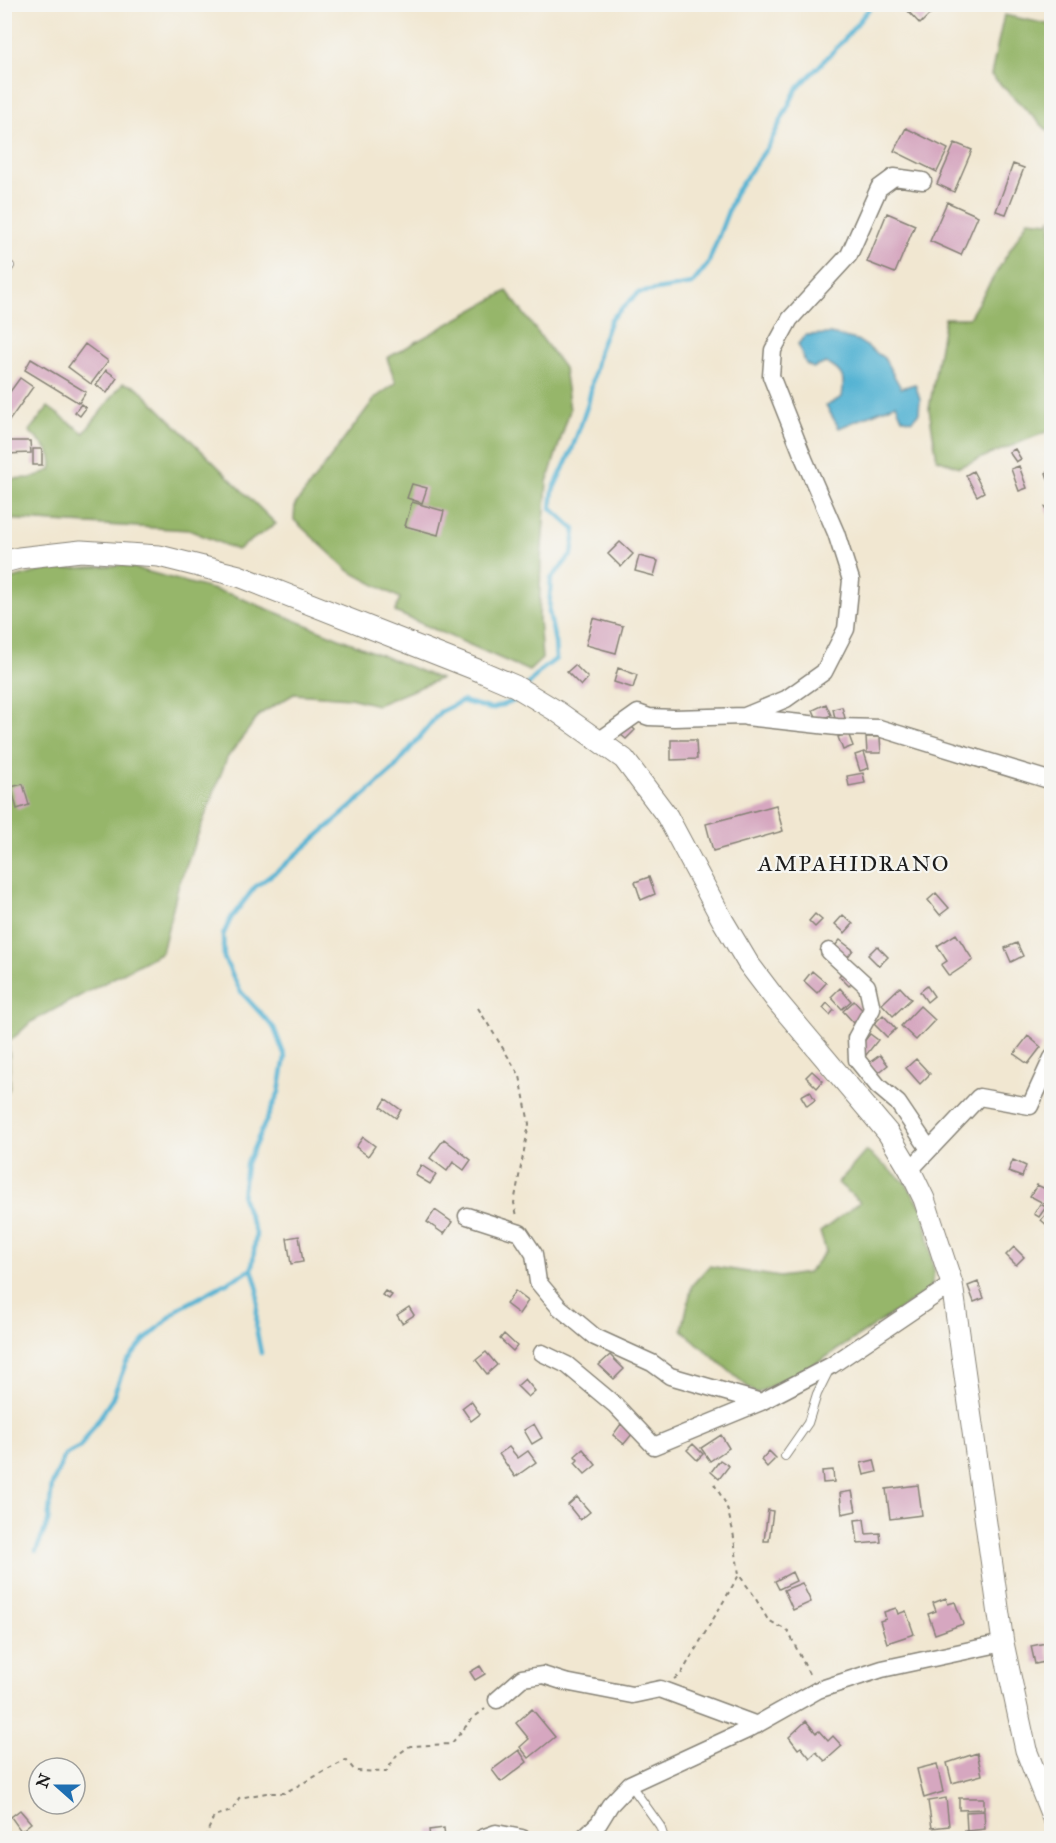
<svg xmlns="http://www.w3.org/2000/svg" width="1056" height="1843" viewBox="0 0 1056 1843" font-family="'IM FELL Great Primer',serif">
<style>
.forest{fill:#96b66a;stroke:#596943;stroke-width:1.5}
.water{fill:#55b3d3;stroke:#386878;stroke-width:1.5}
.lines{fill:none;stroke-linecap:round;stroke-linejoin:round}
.stream{stroke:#55b3d3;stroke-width:4.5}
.building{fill:#d6a7c0}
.service-casing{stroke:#868276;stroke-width:10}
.minor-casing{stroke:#868276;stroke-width:19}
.tertiary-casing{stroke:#868276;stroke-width:23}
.path{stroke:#868276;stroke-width:2;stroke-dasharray:4.5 4.5;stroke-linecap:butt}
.service{stroke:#fff;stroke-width:8}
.minor{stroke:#fff;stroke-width:16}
.tertiary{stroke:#fff;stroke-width:21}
.labels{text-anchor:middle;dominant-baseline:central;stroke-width:4.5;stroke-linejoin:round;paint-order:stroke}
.neighbourhood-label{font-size:22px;letter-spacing:1.5px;fill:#1c1c1c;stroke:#f6f6f2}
</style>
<rect width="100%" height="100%" fill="#f6f6f2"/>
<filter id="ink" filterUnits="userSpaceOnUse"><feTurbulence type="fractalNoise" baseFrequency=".0167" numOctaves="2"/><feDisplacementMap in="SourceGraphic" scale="12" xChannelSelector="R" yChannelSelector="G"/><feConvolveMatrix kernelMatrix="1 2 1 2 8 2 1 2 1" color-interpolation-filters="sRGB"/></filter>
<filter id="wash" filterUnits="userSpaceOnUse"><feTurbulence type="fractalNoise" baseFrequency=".008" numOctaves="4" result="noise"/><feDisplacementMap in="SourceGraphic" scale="24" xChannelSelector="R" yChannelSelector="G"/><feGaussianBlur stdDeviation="1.35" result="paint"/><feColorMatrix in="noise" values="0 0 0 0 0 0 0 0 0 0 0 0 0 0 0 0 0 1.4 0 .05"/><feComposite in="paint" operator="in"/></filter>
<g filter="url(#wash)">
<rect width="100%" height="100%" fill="#f1e7d1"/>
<path class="forest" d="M1004 15 1047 24 1051 23V134L991 75Z
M1051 218V430L959 467 937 459 929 409 945 318H969L1028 220 1049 222Z
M507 291 564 368 570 410 547 482 541 561 539 619 542 659 529 671 395 612 400 598 349 571 294 520 295 505 375 398 396 383 387 358Z
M123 383 137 387 276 524 237 550 189 530 5 519V479L31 478 51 470C56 452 40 443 29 431L48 407 84 433Z
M123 565 233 595 440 679 377 705 350 698 294 694 260 714 227 758 178 887 162 952 31 1022 9 1042 10 1086 5 1098V581L45 570Z
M866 1151 905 1182 924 1211 934 1272 931 1289 820 1361 756 1394 682 1330 692 1285 709 1266 780 1277 808 1273 826 1251 820 1232 860 1202 838 1183Z"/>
<path class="water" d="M830 334 857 340 884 358 901 388 915 384 920 399 919 413 911 421 902 418 896 404 839 428 826 406 842 397C845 378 844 372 826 363L813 368 806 364 798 344 806 335Z"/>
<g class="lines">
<path class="stream" d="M528 685 540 671 556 659 555 642 549 611 551 579 572 554 575 530 551 508 553 490 571 452 588 404 599 350 611 319 638 293 692 284 708 264 735 193 769 145 796 90 842 42 873 4
M261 1353 256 1328 258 1290 252 1269 256 1234 242 1197 246 1165 279 1092 285 1057 274 1028 241 992 224 958 223 935 231 918 255 887 281 868 392 771 440 712 462 701 491 709 514 701 518 696
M38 1546 36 1551 48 1522 52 1485 65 1455 80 1447 112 1399 126 1363 144 1341 180 1308 252 1269"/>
</g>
<g id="blocks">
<path class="building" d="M913 4H940L931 13 924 7 930 14 920 24 907 10Z
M906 128 948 149 937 172 894 151Z
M955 143 972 150 954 192 937 184Z
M1013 164 1024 168 1006 214 996 211Z
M947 202 978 216 961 255 930 241Z
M887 213 915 225 895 273 867 262Z
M85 344 108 361 91 384 68 367Z
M31 359 86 392 79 403 25 370Z
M106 370 117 378 107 393 96 385Z
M20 378 33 387 9 421 4 417V400Z
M81 404 86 408 80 416 75 412Z
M4 441H30L31 453 4 454Z
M33 449H42V465H33Z
M1015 449 1021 459 1016 462 1009 452Z
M1019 466 1027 488 1019 491 1011 469Z
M1052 470V488H1051L1046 473Z
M973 471 984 492 977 496 966 475Z
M412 484 427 488 422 503 407 498Z
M412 502 444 511 438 535 405 526Z
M1052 504V519L1045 507Z
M620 542 633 554 621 567 608 554Z
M639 556 658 561 654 576 635 571Z
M593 618 623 626 616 653 586 645Z
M575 665 588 678 581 686 567 672Z
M618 668 637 675 633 688 614 682Z
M826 704 831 715 818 721 813 710Z
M842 707 846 722 836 724 833 709Z
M629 724 635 730 626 739 620 734Z
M848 733 853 746 843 750 838 737Z
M866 737H880L881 753H867Z
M671 740H696L697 759 671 760Z
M864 752 869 768 860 771 855 755Z
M863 773 865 783 849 786 847 776Z
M23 784 29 805 17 809 11 787Z
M776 805 783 831 713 851 706 824Z
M649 877 655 894 641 900 635 882Z
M936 893 949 908 940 915 928 900Z
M815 914 822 920 815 927 809 921Z
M843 915 853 924 845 933 835 924Z
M956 934 973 960 949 976 941 965 947 961 937 946Z
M840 940 853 950 847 958 834 947Z
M1017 943 1023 956 1011 962 1005 948Z
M877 946 888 957 879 966 868 955Z
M845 969 855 980 849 986 839 976Z
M812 971 826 983 817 993 804 981Z
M927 986 934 996 927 1002 920 992Z
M900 987 911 999 893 1016 882 1004Z
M840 988 851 1001 842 1009 831 997Z
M854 1001 865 1013 854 1023 843 1011Z
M827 1003 834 1010 830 1015 823 1008Z
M920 1006 935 1020 916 1040 901 1026Z
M883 1015 896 1029 887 1037 874 1024Z
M870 1034 878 1040 866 1055 858 1049Z
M1028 1036 1041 1047 1028 1064 1014 1054Z
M880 1055 888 1065 877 1074 869 1063Z
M916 1059 930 1074 920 1084 906 1068Z
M812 1071 823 1081 817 1088 806 1077Z
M810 1091 815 1100 807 1106 801 1096Z
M386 1099 401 1110 396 1118 381 1107Z
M363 1137 375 1146 368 1156 356 1147Z
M444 1139 471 1160 464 1170 453 1162 447 1171 430 1158Z
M1013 1160 1026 1166 1022 1177 1008 1172Z
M421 1165 436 1175 430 1184 415 1175Z
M1037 1185 1052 1192V1197L1047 1205 1030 1196Z
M1052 1200V1224L1049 1227 1041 1220 1051 1208 1048 1206Z
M1040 1204 1046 1207 1039 1217 1034 1214Z
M435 1210 452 1222 444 1234 427 1222Z
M299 1236 303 1262 291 1264 287 1238Z
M1014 1247 1024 1257 1016 1265 1006 1255Z
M978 1282 984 1298 974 1302 968 1286Z
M385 1291 392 1295 389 1299 382 1295Z
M515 1291 528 1301 519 1314 506 1304Z
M409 1307 414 1315 402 1323 397 1315Z
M504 1334 517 1346 513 1351 500 1339Z
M486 1352 497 1365 487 1374 476 1360Z
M610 1355 624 1369 614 1379 599 1365Z
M525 1379 535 1391 528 1397 517 1386Z
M471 1401 480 1414 471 1421 462 1408Z
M534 1424 542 1438 532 1444 524 1430Z
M621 1424 633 1433 624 1444 613 1435Z
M721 1435 729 1448 710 1461 701 1448Z
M693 1444 703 1454 697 1460 687 1450Z
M509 1447 518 1458 528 1451 536 1462 515 1477 499 1454Z
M583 1449 596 1465 585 1474 575 1463 578 1460 575 1456Z
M769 1451 776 1458 767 1467 761 1460Z
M720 1460 729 1466 719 1479 711 1472Z
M874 1460 877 1472 864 1475 861 1463Z
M833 1470 834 1482 823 1483 822 1471Z
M918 1485 922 1515 890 1519 886 1489Z
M852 1491 856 1511 842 1514 840 1493Z
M577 1497 590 1512 580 1520 568 1505Z
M768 1510 773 1511 769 1541H764Z
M864 1519 866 1534 880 1533 881 1542 858 1544 855 1520Z
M792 1572 796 1581 779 1589 775 1581Z
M802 1583 811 1602 793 1610 784 1590Z
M946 1598 948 1604 955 1602 963 1624 935 1634 928 1614 936 1611 933 1603Z
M896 1608 898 1614 906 1611 914 1634 887 1643 880 1621 886 1619 884 1612Z
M1046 1643 1050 1661 1035 1664 1031 1646Z
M480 1666 485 1674 475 1680 470 1672Z
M532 1709 555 1737 529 1758 520 1747 529 1739 516 1723Z
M806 1721 816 1733 819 1731 828 1741 833 1736 842 1746 825 1761 816 1752 810 1758 801 1747 798 1749 789 1737Z
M519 1750 527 1762 501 1782 492 1770Z
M977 1753 982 1775 952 1783 947 1763Z
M937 1764 943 1792 924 1798 917 1769Z
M946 1798 949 1826 932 1828 928 1801Z
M959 1798H984V1809L959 1810Z
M20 1810 31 1823 21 1831 11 1817Z
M984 1811 985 1829 967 1831 966 1812Z
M444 1828 445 1838H430L429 1830Z
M964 1830 979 1836 978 1838H961Z"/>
</g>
</g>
<g filter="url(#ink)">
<use href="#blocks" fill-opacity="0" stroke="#868276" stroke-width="1.5"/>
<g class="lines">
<g class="service-casing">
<path id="service" d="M4 274 10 266
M785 1456 808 1423 817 1394 830 1368
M630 1784 660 1826 664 1838"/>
</g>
<g class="minor-casing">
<path id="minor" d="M746 717 837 727 879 728 1052 781
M600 740 638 713 649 717 674 718 745 716 786 699 824 672 846 629 851 580 836 533 804 459 771 376 773 350 790 319 849 255 879 188 894 177 923 181
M829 951 867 986 872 1009 856 1038 857 1060 878 1086 898 1103 929 1149
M910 1170 979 1097 1030 1106 1052 1058
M467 1216 520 1233 534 1254 538 1282 559 1307 595 1337 652 1363 670 1376 761 1402
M542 1353 567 1365 615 1405 654 1446 761 1402 832 1365 952 1284
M497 1700 522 1678 543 1675 565 1682 632 1695 660 1689 757 1725
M482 1838 496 1833 522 1838
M583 1838 599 1823 610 1805 630 1784 747 1730 818 1690 882 1669 1003 1643"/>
</g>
<g class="tertiary-casing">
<path id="tertiary" d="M4 562 19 558 81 551 159 556 239 576 480 671 515 686 558 712 624 759 667 816 723 921 748 963 776 1000 888 1133 910 1170 924 1199 952 1284 1003 1643 1026 1750 1052 1816"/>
</g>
<path class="path" d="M478 1008 520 1076 529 1124 514 1203 517 1216
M714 1484 726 1504 733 1531 739 1575
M674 1679 681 1674 739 1575 753 1594 768 1620 788 1631 810 1676
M205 1838 214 1816 232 1811 239 1798 266 1793H284L346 1760 355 1771 386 1772 396 1756 410 1746 451 1744 473 1718 485 1709"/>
<use href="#service" class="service"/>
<use href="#minor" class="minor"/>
<use href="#tertiary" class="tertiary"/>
</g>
</g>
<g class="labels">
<g class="neighbourhood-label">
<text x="854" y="863">AMPAHIDRANO</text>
</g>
</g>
<rect width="1056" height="1843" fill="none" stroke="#f6f6f2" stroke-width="24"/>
<g transform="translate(57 1786) rotate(291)"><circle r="28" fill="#f6f6f2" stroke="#9f9f9c" stroke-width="1.5"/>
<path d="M0-4.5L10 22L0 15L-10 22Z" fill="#1f6fb2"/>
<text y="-9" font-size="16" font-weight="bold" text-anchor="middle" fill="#1c1c1c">N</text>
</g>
</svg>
